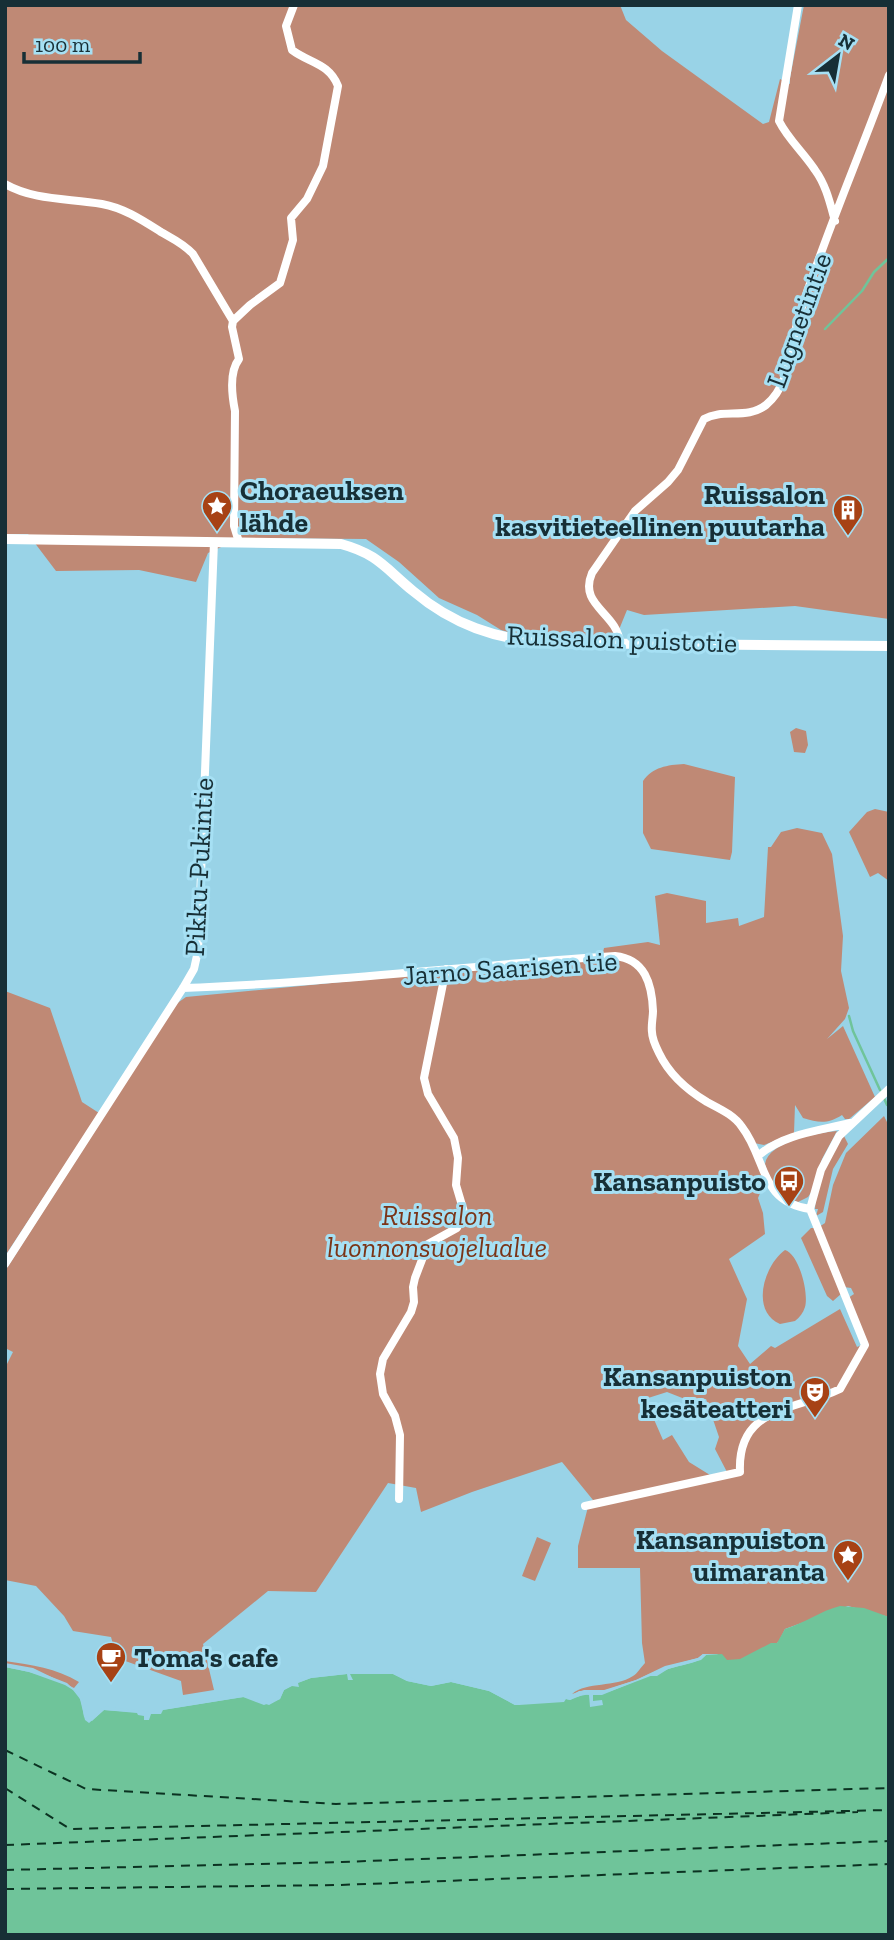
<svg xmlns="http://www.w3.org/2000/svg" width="894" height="1940" viewBox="0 0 894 1940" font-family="'Zilla Slab',serif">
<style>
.green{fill:#bf8975;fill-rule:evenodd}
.water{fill:#6fc49a}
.pier{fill:#99d3e7}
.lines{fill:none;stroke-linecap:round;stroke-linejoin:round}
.stream{stroke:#6fc49a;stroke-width:2.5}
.ferry{stroke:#0b3221;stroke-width:2;stroke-dasharray:9 7;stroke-linecap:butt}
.minor{stroke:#fff;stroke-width:8}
.tertiary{stroke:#fff;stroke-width:10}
.labels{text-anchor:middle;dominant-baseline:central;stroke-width:6;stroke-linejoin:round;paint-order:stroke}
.street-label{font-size:28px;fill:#172f36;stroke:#a6e0f4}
.poi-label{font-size:28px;font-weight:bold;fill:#172f36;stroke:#a6e0f4;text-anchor:end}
.park-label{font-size:28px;font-style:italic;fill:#7b3417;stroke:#a6e0f4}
</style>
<rect width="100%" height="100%" fill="#99d3e7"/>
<path class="green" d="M5 5H620L626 20 662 51 763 124 769 122 780 79 790 84V78L804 5H889V619L795 606 644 615 627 610 616 637 512 633 501 630 477 615 439 598 399 562 366 539 241 538 208 553 196 582 139 570 56 571 28 534H5Z
M796 728 806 731 808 745 805 753 794 752 790 732Z
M684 764 735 777 732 852 730 860 651 849 643 833V781C653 767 667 765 684 764Z
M875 809 889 812V881L878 873 870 877 849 832 867 812Z
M797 828 822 833 832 854 843 936 841 971 849 1008 845 1019 827 1039 843 1026 875 1097 849 1119H845L842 1115C828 1124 819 1123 803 1118L795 1105 794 1133 764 1145 749 1142 765 1182 758 1198 763 1213 765 1234 729 1259 747 1299 738 1346 750 1364 771 1346 775 1348 840 1309 857 1347 866 1343 848 1298 854 1294 851 1288 844 1287 819 1227 825 1223 833 1185 846 1153 884 1116 889 1126V1617L848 1606 785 1629 779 1641 770 1650 731 1663 717 1654H703L698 1658 665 1667 636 1680 606 1690H584L572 1694C587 1681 615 1688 633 1676 637 1674 641 1667 645 1663L642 1643 640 1568H578V1546L589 1503 593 1500 562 1462 472 1492 421 1512 416 1488 388 1483 316 1592 268 1591 203 1644 214 1690 183 1695 181 1681 117 1658 111 1637 73 1631 64 1616 36 1586 5 1580V1368L13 1352 5 1348V1271L176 1004 186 997 602 957 604 948 648 942 660 945 655 896 667 893 706 901V923L738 918 739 926 764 917 768 847H771L781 832ZM667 1392 690 1401 706 1399 719 1437 715 1449 727 1472 710 1475 689 1462 672 1435 663 1440 645 1399Z
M5 991 50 1008 82 1102 99 1113 5 1256Z
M837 1131 822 1159 812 1191 808 1197 798 1202C779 1198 770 1181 765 1164 769 1141 817 1133 837 1131Z
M844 1136 848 1144 833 1169 823 1212 816 1216 818 1209H815C817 1183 826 1155 844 1136Z
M811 1228H814L841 1294 833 1301 827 1296 801 1238Z
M785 1250C799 1254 809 1293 805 1307 803 1313 800 1317 795 1321L780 1324C750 1311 764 1265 785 1250Z
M537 1537 551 1543 535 1581 522 1576Z
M5 1661C32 1665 56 1668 79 1682L74 1688 33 1668 5 1663Z"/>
<path class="water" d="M840 1606 864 1608 889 1617V1935H5V1667C25 1671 66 1678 78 1695 82 1701 83 1710 84 1717L92 1721 104 1710 160 1714 162 1710 243 1697 264 1705 280 1699 284 1690 297 1683 311 1678 347 1674H393L407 1681 431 1686 451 1682 489 1691 515 1705H519L564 1702 566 1699 570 1700C583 1692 597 1696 611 1691 630 1684 648 1677 666 1670 678 1665 698 1664 706 1655L722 1654 727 1660 740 1659 771 1643H777L785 1629C805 1623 820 1611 840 1606Z"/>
<path class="pier" d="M703 1654 706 1655 701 1660 668 1669 657 1676H648L602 1695H593V1701L602 1700 603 1705 590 1707 589 1695 585 1694 570 1700 566 1699 579 1691H601L636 1680 665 1666 698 1658Z
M5 1664 31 1669 67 1683 82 1697 89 1719 104 1706 151 1712 158 1710 162 1706 243 1694 269 1702 275 1700 278 1692 309 1675 341 1671H394L430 1685 447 1679 471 1682 500 1691 519 1705H515L489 1691 451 1682 431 1686 407 1681 393 1674H350L353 1680H348L347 1674 311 1678 298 1683 299 1687 292 1686 284 1690 280 1699 269 1705 244 1697 231 1699 163 1710 161 1714H151L149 1720H144V1716L138 1715 137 1713 104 1710 89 1723 85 1720 80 1699 73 1690 65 1685 29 1672 5 1667Z"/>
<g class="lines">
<path class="stream" d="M825 329 862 291 874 272 889 258
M849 1016 853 1031 880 1090
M884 1098 887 1105"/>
<path class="ferry" d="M5 1750 86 1789 336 1804 889 1788
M5 1788 70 1829 889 1810
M5 1845 858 1812
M5 1870 342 1862 889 1841
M5 1889 340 1885 889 1864"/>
<path class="minor" d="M798 5 779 121C788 139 803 152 815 170 826 185 830 203 835 221
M5 184C35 201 69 198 102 204 124 208 142 220 161 232 173 239 183 243 193 254L233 321 232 327 239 359C229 372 232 396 235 411L234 526 239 542
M233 321 250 305 280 283 293 240 291 218 307 199 323 166 338 86C329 63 309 63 292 50L286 26 294 5
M620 643C617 612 578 606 592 573L635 511 668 482 678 470 704 419C723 408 747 420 766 405 791 385 790 345 799 316 825 235 860 155 889 75
M183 988C328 983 471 965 615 956 645 959 652 984 653 1011 653 1018 651 1025 652 1032 652 1039 656 1047 659 1053 669 1074 687 1090 707 1102 720 1109 734 1115 742 1127 767 1159 759 1202 810 1209
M759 1155C784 1134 818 1131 850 1123
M5 1264 183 988 194 969 198 951 214 542
M399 1499 400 1435 395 1416 383 1394 380 1374 383 1359 411 1312 414 1302 413 1287 415 1278 428 1244 457 1228 464 1212 456 1185 458 1158 454 1138 428 1094 424 1078 446 969
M585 1506 740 1472C737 1406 795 1411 840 1389L865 1345 810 1209 821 1170 839 1136 889 1089"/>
<path class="tertiary" d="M5 539 341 544C378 554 385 568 413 591 453 625 496 639 547 643L889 646"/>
</g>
<defs>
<g id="sight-pin" transform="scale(1.575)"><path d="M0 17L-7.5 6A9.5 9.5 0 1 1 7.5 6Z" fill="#a74215" stroke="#a6e0f4"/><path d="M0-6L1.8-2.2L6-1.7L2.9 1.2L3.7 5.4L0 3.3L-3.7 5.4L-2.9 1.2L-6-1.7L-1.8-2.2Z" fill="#fff"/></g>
<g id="building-pin" transform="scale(1.575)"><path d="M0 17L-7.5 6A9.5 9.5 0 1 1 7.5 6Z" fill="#a74215" stroke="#a6e0f4"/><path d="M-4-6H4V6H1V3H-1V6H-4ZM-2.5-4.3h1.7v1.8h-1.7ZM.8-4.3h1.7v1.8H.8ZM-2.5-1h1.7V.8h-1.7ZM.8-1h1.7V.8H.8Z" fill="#fff"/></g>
<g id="bus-pin" transform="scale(1.575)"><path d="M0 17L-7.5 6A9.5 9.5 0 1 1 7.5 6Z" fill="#a74215" stroke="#a6e0f4"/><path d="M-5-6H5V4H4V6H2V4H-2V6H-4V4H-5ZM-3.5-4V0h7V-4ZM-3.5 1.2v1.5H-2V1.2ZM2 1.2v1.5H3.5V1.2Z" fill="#fff"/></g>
<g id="theatre-pin" transform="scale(1.575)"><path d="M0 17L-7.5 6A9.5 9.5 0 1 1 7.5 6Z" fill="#a74215" stroke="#a6e0f4"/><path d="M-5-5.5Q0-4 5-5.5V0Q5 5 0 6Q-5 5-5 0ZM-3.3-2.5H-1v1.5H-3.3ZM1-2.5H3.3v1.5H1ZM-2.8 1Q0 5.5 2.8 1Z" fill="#fff"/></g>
<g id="cafe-pin" transform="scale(1.575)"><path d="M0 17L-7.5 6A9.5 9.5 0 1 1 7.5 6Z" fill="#a74215" stroke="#a6e0f4"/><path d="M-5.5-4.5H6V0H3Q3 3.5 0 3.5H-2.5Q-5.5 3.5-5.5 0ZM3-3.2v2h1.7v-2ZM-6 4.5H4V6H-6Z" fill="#fff"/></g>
</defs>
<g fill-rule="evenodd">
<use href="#sight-pin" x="217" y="506"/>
<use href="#building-pin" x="848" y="510"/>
<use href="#bus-pin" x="789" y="1181"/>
<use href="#theatre-pin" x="815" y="1392"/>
<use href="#sight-pin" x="848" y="1555"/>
<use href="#cafe-pin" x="111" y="1657"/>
</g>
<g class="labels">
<g class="street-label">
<text transform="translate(799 320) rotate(-70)">Lugnetintie</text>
<text transform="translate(622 639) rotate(2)">Ruissalon puistotie</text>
<text transform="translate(199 867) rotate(-87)">Pikku-Pukintie</text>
<text transform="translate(510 968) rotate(-4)">Jarno Saarisen tie</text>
</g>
<g class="poi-label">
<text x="240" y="490" text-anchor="start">Choraeuksen<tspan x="240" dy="32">lähde</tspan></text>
<text x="825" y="494">Ruissalon<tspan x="825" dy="32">kasvitieteellinen puutarha</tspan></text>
<text x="766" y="1181">Kansanpuisto</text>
<text x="792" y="1376">Kansanpuiston<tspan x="792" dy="32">kesäteatteri</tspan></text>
<text x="825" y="1539">Kansanpuiston<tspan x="825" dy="32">uimaranta</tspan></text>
<text x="134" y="1657" text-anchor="start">Toma's cafe</text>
</g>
<g class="park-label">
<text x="437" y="1215">Ruissalon<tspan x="437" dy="32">luonnonsuojelualue</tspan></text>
</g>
</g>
<rect width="894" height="1940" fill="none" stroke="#172f36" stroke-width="14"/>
<g transform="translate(838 56) rotate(31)" stroke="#a6e0f4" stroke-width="5" paint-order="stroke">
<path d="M0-5L12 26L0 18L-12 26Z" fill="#172f36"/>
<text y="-10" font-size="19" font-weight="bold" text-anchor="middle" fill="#172f36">N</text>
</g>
<path d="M24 52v10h116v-10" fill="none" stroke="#172f36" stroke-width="3.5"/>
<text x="35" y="52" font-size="21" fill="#172f36" stroke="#a6e0f4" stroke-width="5" paint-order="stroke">100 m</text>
</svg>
